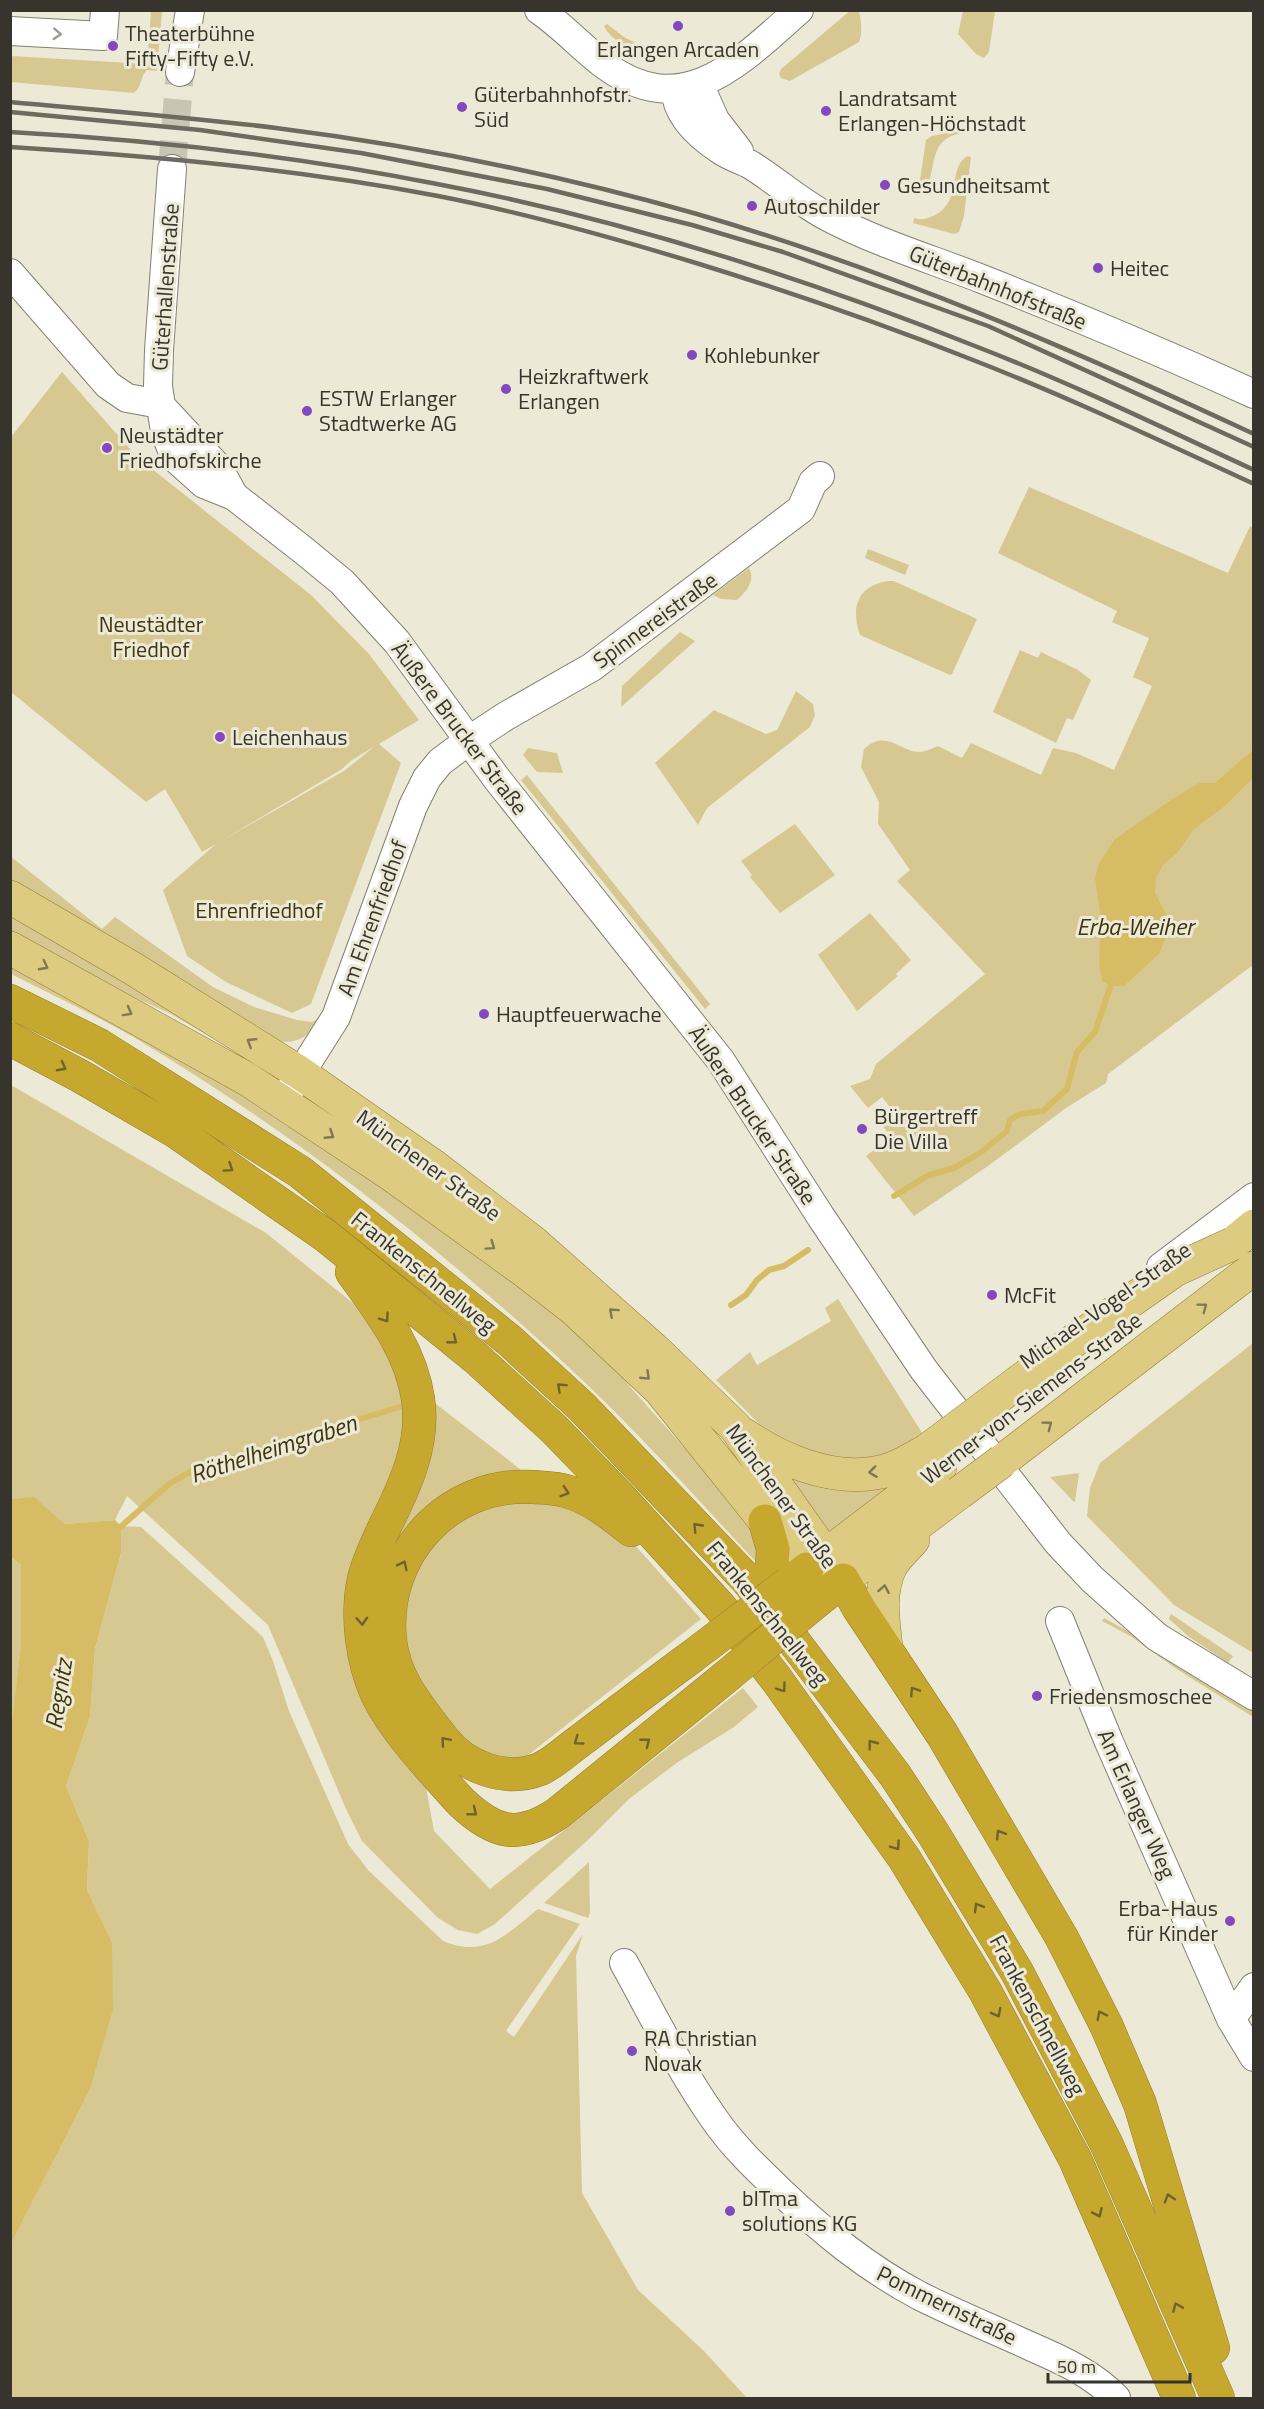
<svg xmlns="http://www.w3.org/2000/svg" width="1264" height="2409" viewBox="0 0 1264 2409" font-family="'Titillium Web',sans-serif">
<style>
.green{fill:#d7c892;fill-rule:evenodd}
.water{fill:#d6bd65}
.lines{fill:none;stroke-linecap:round;stroke-linejoin:round}
.stream{stroke:#d6bd65;stroke-width:6}
.minor-tunnel{stroke:#c8c5b5;stroke-width:28;stroke-dasharray:28 14;stroke-linecap:butt}
.minor-casing{stroke:#847f6f;stroke-width:30}
.major-casing{stroke:#947f2e;stroke-width:34}
.highway-casing{stroke:#947f2e;stroke-width:34}
.minor{stroke:#fff;stroke-width:28}
.major{stroke:#ddcb82;stroke-width:33}
.highway{stroke:#c7a82f;stroke-width:33}
.rail{stroke:#6d6a60;stroke-width:4.5}
.major-bridge-casing{stroke:#947f2e;stroke-width:34;stroke-linecap:butt}
.highway-bridge-casing{stroke:#947f2e;stroke-width:34;stroke-linecap:butt}
.major-bridge{stroke:#ddcb82;stroke-width:33}
.highway-bridge{stroke:#c7a82f;stroke-width:33}
.oneway{stroke:#9a9a96}
.oneway2{stroke:#817853}
.oneway3{stroke:#70622e}
.poi-dot{fill:#8348be;stroke:#ede9d7;stroke-width:2}
.labels{text-anchor:middle;dominant-baseline:central;stroke-width:6;stroke-linejoin:round;paint-order:stroke}
.poi-label{font-size:22px;fill:#36342d;stroke:#ede9d7;text-anchor:start}
.street-label{font-size:22px;fill:#36342d;stroke:#ede9d7}
.park-label{font-size:22px;fill:#40360f;stroke:#ede9d7}
.water-label{font-size:24px;font-style:italic;fill:#3e340d;stroke:#ede9d7}
</style>
<rect width="100%" height="100%" fill="#ede9d7"/>
<path class="green" d="M851 10 859 11C861 21 863 32 859 42L790 81 781 78 779 74 781 69Z
M151 11H162L157 71 147 70C140 76 142 87 134 93L11 82V56L147 64Z
M963 11H995L989 52 984 58 976 54 958 34Z
M607 24 624 37 657 54V57C643 61 609 39 604 26Z
M971 128 975 131C930 135 938 153 928 187L918 193 926 140 932 136Z
M968 156 971 157 964 216 959 232 954 234 913 223 914 218C923 221 929 218 937 214 962 199 948 165 968 156Z
M62 372 137 457 311 595 369 654 419 720 379 744 401 763 311 1004 292 1013 226 982 187 956 163 890 216 844 202 852 165 789 146 802 11 692V437ZM375 746 344 771 223 840 342 769 352 760Z
M1029 487 1228 573 1250 526 1253 528V965L1108 1074 1106 1083 1066 1108 988 1166 914 1216 866 1156 891 1137 882 1125 895 1114 882 1097 868 1108 850 1086 870 1079 876 1064 985 974 897 881 910 870 878 824 879 802 861 767 864 749C886 728 901 752 919 752 925 752 933 748 938 746L962 758 971 743 1041 775 1053 748 1076 753 1114 770 1152 686 1133 677 1149 638 1112 622 1117 611 998 553Z
M868 549 909 565 905 575 865 558Z
M749 568C756 580 746 592 737 600L721 599 713 595Z
M888 581H894L977 619 952 674 950 675 860 635C851 609 856 586 888 581Z
M680 632 695 641 621 707 622 686Z
M1020 650 1038 658 1041 652 1078 670 1091 680 1073 720 1067 718 1056 743 993 712Z
M796 691 813 704 815 715 810 727 707 808 698 825 655 763 714 710 766 734 777 730Z
M528 748 557 753 563 773 537 772 523 755Z
M527 775 710 1004 705 1009 521 780Z
M795 824 835 875 780 913 750 877 752 875 741 861Z
M10 856 102 929 115 917 213 987 254 1007 297 1020 312 1022 327 1013C308 1036 302 1045 271 1041L36 900 11 879Z
M10 912 267 1070 171 1014 69 968 11 938Z
M870 913 911 960 896 974 898 976 857 1011 818 955Z
M10 961 143 1032 372 1174 601 1351 632 1389 698 1463 763 1544 759 1565C707 1510 657 1453 603 1400 461 1263 305 1140 135 1038 95 1015 52 995 11 974Z
M11 1085 266 1233 354 1304 383 1341 405 1394 404 1440 376 1514 434 1831 490 1889 743 1688 758 1707 734 1727 678 1762 629 1799 589 1839 495 1924 477 1934 458 1930 438 1918 362 1841 346 1809 268 1625 127 1496 115 1520 65 1524 34 1498 11 1499Z
M838 1299 924 1436 868 1463 834 1461 769 1434 716 1380 750 1352 757 1365 831 1321 825 1308Z
M1253 1343V1653L1174 1605 1087 1516 1090 1488 1100 1463Z
M431 1400 525 1473 399 1544 409 1720 371 1611Z
M776 1467 908 1470 830 1539Z
M1079 1473 1075 1502H1074L1050 1477Z
M492 1497 573 1501 633 1543 701 1619 527 1756 500 1760 479 1755 422 1692 403 1645V1600L418 1554Z
M121 1526 141 1527 263 1637 273 1661 289 1711 348 1844 368 1870 443 1941C487 1959 506 1934 538 1909L580 1924 506 2031 514 2037 583 1934 576 1956 582 2193 638 2290 704 2351 747 2398H11V2243L112 1942 87 1890 89 1841 66 1786 90 1717 95 1649 121 1553Z
M11 1557 21 1565V1643L11 1741Z
M1171 1614 1233 1656 1228 1663 1188 1636 1169 1619Z
M1104 1618 1135 1635 1253 1709V1717L1175 1668 1132 1637 1102 1621Z
M589 1862 590 1913 588 1918 544 1903Z"/>
<path class="water" d="M1253 750V778L1226 805 1193 830 1178 852 1163 865 1156 878 1155 893 1169 919 1168 932 1159 954 1124 986H1110L1102 981 1099 964 1101 919 1095 878 1099 863 1114 840 1169 801 1199 783H1215Z
M34 1497 65 1524 115 1520 121 1526V1553L95 1649 90 1717 66 1786 89 1841 87 1890 112 1942 113 2009 90 2089 11 2243 10 1741 21 1643V1565L11 1557 10 1499Z"/>
<g class="lines">
<path class="stream" d="M894 1196 929 1175 954 1168 980 1153 1007 1131 1010 1120 1020 1114 1043 1111 1067 1089 1077 1052 1095 1032 1113 979
M731 1305 746 1295 757 1280 769 1270 784 1266 808 1250
M117 1530 169 1484 195 1469 403 1406"/>
<path class="minor-tunnel" d="M172 169 180 72"/>
<g class="minor-casing">
<path id="minor" d="M539 10C564 27 583 49 606 66 684 123 741 61 799 10
M10 31 103 36 105 10
M180 72 190 10
M699 84 715 120 739 151
M675 89C677 117 700 137 722 151 731 157 742 160 751 165 778 182 802 204 830 218 878 243 931 259 982 279 1073 315 1164 353 1254 394
M172 169 159 350 158 386 165 432 175 458 204 484 234 496 303 550 342 582 397 642 497 779 721 1061 821 1217 924 1370 1058 1543 1092 1579 1157 1637 1254 1696
M10 273 108 385 127 398 160 404
M161 406 218 467 234 496
M288 1093 336 1017 413 806 427 778 440 762 468 741 506 716 592 667 801 509 813 482 820 476
M1161 1267 1254 1197
M1060 1621 1109 1742 1231 2019 1254 2057
M624 1963C653 2015 680 2071 715 2120 733 2146 756 2168 779 2190 823 2232 867 2268 920 2296 956 2314 995 2330 1032 2347 1062 2360 1093 2374 1116 2398
M1231 2019 1254 1987"/>
</g>
<g class="major-casing">
<path id="major" d="M10 897 132 968 300 1073 435 1167 533 1242 656 1351 735 1427 843 1580
M10 948 247 1079 389 1173 526 1272 575 1310 660 1390 765 1521 807 1569 822 1580H843L959 1493
M1232 1244 1254 1226
M743 1434C779 1459 830 1481 875 1473 894 1470 910 1460 926 1451
M1002 1461 1254 1268
M809 1568 940 1468
M886 1647C883 1620 878 1592 891 1566 896 1557 906 1548 913 1540"/>
</g>
<g class="highway-casing">
<path id="highway" d="M10 1001 99 1045 300 1172 509 1340 582 1407 748 1581 895 1775 933 1833 1017 1972 1106 2143 1218 2398
M10 1039 80 1076 175 1131 326 1236 476 1358 554 1429 618 1495 721 1608 777 1680 904 1858 985 1991 1075 2159 1179 2398
M352 1272C380 1311 411 1350 418 1399 425 1443 405 1486 386 1524 378 1541 368 1561 364 1579 356 1615 362 1661 377 1694 394 1730 434 1772 461 1802 494 1833 517 1840 557 1814L727 1676
M765 1521 773 1549 772 1568
M631 1530C611 1514 591 1498 566 1491 556 1488 544 1488 534 1487 448 1481 381 1555 390 1640 394 1680 420 1709 443 1739 465 1767 505 1783 540 1769 554 1763 568 1749 581 1740 617 1713 653 1685 690 1658
M789 1583 807 1569
M811 1606 843 1580 858 1607 942 1734 1062 1938 1107 2027 1140 2104 1213 2348"/>
</g>
<use href="#minor" class="minor"/>
<use href="#major" class="major"/>
<use href="#highway" class="highway"/>
<path class="rail" d="M10 102C99 110 188 117 276 128 418 146 560 175 697 214 889 270 1072 349 1254 434
M10 112 200 130 361 153 547 189 692 225 783 252 988 326 1254 447
M10 132C154 140 296 156 437 184 622 219 805 278 980 348 1073 384 1163 428 1254 470
M10 147C154 156 296 169 438 196 525 213 611 237 696 263 790 292 882 324 973 360 1068 397 1161 441 1254 484"/>
<g class="major-bridge-casing">
<path id="major-bridge" d="M926 1451 1065 1347 1175 1270 1232 1244
M959 1493 1002 1461"/>
</g>
<g class="highway-bridge-casing">
<path id="highway-bridge" d="M690 1658 789 1583
M727 1676 811 1606"/>
</g>
<use href="#major-bridge" class="major-bridge"/>
<use href="#highway-bridge" class="highway-bridge"/>
</g>
<defs><path id="oneway-chevron" d="M-2-3.5L2.5 0L-2 3.5" fill="none" stroke-width="1.6" stroke-linecap="round" stroke-linejoin="round" transform="scale(1.5)"/></defs>
<use class="oneway" href="#oneway-chevron" transform="translate(57 34) rotate(3)"/>
<g class="oneway2">
<use href="#oneway-chevron" transform="translate(44 966) rotate(28)"/>
<use href="#oneway-chevron" transform="translate(128 1012) rotate(29)"/>
<use href="#oneway-chevron" transform="translate(251 1042) rotate(-148)"/>
<use href="#oneway-chevron" transform="translate(330 1135) rotate(33)"/>
<use href="#oneway-chevron" transform="translate(491 1246) rotate(35)"/>
<use href="#oneway-chevron" transform="translate(1203 1307) rotate(-37)"/>
<use href="#oneway-chevron" transform="translate(613 1312) rotate(-138)"/>
<use href="#oneway-chevron" transform="translate(646 1376) rotate(44)"/>
<use href="#oneway-chevron" transform="translate(1048 1425) rotate(-37)"/>
<use href="#oneway-chevron" transform="translate(873 1472) rotate(173)"/>
<use href="#oneway-chevron" transform="translate(884 1589) rotate(-80)"/>
</g>
<g class="oneway3">
<use href="#oneway-chevron" transform="translate(62 1067) rotate(28)"/>
<use href="#oneway-chevron" transform="translate(229 1168) rotate(34)"/>
<use href="#oneway-chevron" transform="translate(385 1318) rotate(55)"/>
<use href="#oneway-chevron" transform="translate(453 1340) rotate(39)"/>
<use href="#oneway-chevron" transform="translate(561 1387) rotate(-137)"/>
<use href="#oneway-chevron" transform="translate(565 1492) rotate(17)"/>
<use href="#oneway-chevron" transform="translate(697 1527) rotate(-134)"/>
<use href="#oneway-chevron" transform="translate(403 1565) rotate(-64)"/>
<use href="#oneway-chevron" transform="translate(362 1621) rotate(87)"/>
<use href="#oneway-chevron" transform="translate(782 1688) rotate(54)"/>
<use href="#oneway-chevron" transform="translate(914 1691) rotate(-123)"/>
<use href="#oneway-chevron" transform="translate(445 1741) rotate(-131)"/>
<use href="#oneway-chevron" transform="translate(578 1741) rotate(144)"/>
<use href="#oneway-chevron" transform="translate(646 1742) rotate(-39)"/>
<use href="#oneway-chevron" transform="translate(872 1744) rotate(-127)"/>
<use href="#oneway-chevron" transform="translate(473 1812) rotate(39)"/>
<use href="#oneway-chevron" transform="translate(1000 1834) rotate(-121)"/>
<use href="#oneway-chevron" transform="translate(896 1846) rotate(55)"/>
<use href="#oneway-chevron" transform="translate(978 1907) rotate(-121)"/>
<use href="#oneway-chevron" transform="translate(997 2013) rotate(62)"/>
<use href="#oneway-chevron" transform="translate(1101 2015) rotate(-117)"/>
<use href="#oneway-chevron" transform="translate(1169 2198) rotate(-107)"/>
<use href="#oneway-chevron" transform="translate(1098 2213) rotate(66)"/>
<use href="#oneway-chevron" transform="translate(1177 2307) rotate(-113)"/>
</g>
<g class="poi-dot">
<circle cx="678" cy="26" r="6"/>
<circle cx="113" cy="46" r="6"/>
<circle cx="462" cy="107" r="6"/>
<circle cx="826" cy="111" r="6"/>
<circle cx="885" cy="185" r="6"/>
<circle cx="752" cy="206" r="6"/>
<circle cx="1098" cy="268" r="6"/>
<circle cx="692" cy="355" r="6"/>
<circle cx="506" cy="389" r="6"/>
<circle cx="307" cy="411" r="6"/>
<circle cx="107" cy="448" r="6"/>
<circle cx="220" cy="737" r="6"/>
<circle cx="484" cy="1014" r="6"/>
<circle cx="862" cy="1129" r="6"/>
<circle cx="992" cy="1295" r="6"/>
<circle cx="1037" cy="1696" r="6"/>
<circle cx="1230" cy="1921" r="6"/>
<circle cx="632" cy="2051" r="6"/>
<circle cx="730" cy="2211" r="6"/>
</g>
<g class="labels">
<g class="poi-label">
<text x="125" y="33">Theaterbühne<tspan x="125" dy="25">Fifty-Fifty e.V.</tspan></text>
<text x="678" y="49" text-anchor="middle">Erlangen Arcaden</text>
<text x="474" y="94">Güterbahnhofstr.<tspan x="474" dy="25">Süd</tspan></text>
<text x="838" y="98">Landratsamt<tspan x="838" dy="25">Erlangen-Höchstadt</tspan></text>
<text x="897" y="185">Gesundheitsamt</text>
<text x="764" y="206">Autoschilder</text>
<text x="1110" y="268">Heitec</text>
<text x="704" y="355">Kohlebunker</text>
<text x="518" y="376">Heizkraftwerk<tspan x="518" dy="25">Erlangen</tspan></text>
<text x="319" y="398">ESTW Erlanger<tspan x="319" dy="25">Stadtwerke AG</tspan></text>
<text x="119" y="435">Neustädter<tspan x="119" dy="25">Friedhofskirche</tspan></text>
<text x="232" y="737">Leichenhaus</text>
<text x="496" y="1014">Hauptfeuerwache</text>
<text x="874" y="1116">Bürgertreff<tspan x="874" dy="25">Die Villa</tspan></text>
<text x="1004" y="1295">McFit</text>
<text x="1049" y="1696">Friedensmoschee</text>
<text x="1218" y="1908" text-anchor="end">Erba-Haus<tspan x="1218" dy="25">für Kinder</tspan></text>
<text x="644" y="2038">RA Christian<tspan x="644" dy="25">Novak</tspan></text>
<text x="742" y="2198">bITma<tspan x="742" dy="25">solutions KG</tspan></text>
</g>
<g class="street-label">
<text transform="translate(165 287) rotate(-86)">Güterhallenstraße</text>
<text transform="translate(998 287) rotate(22)">Güterbahnhofstraße</text>
<text transform="translate(655 620) rotate(-36)">Spinnereistraße</text>
<text transform="translate(460 728) rotate(53)">Äußere Brucker Straße</text>
<text transform="translate(372 918) rotate(-70)">Am Ehrenfriedhof</text>
<text transform="translate(753 1115) rotate(56)">Äußere Brucker Straße</text>
<text transform="translate(429 1165) rotate(36)">Münchener Straße</text>
<text transform="translate(424 1272) rotate(39)">Frankenschnellweg</text>
<text transform="translate(1105 1305) rotate(-35)">Michael-Vogel-Straße</text>
<text transform="translate(1031 1398) rotate(-37)">Werner-von-Siemens-Straße</text>
<text transform="translate(782 1496) rotate(54)">Münchener Straße</text>
<text transform="translate(768 1613) rotate(51)">Frankenschnellweg</text>
<text transform="translate(1137 1804) rotate(66)">Am Erlanger Weg</text>
<text transform="translate(1038 2015) rotate(62)">Frankenschnellweg</text>
<text transform="translate(947 2305) rotate(26)">Pommernstraße</text>
</g>
<g class="park-label">
<text x="151" y="624">Neustädter<tspan x="151" dy="25">Friedhof</tspan></text>
<text x="259" y="910">Ehrenfriedhof</text>
</g>
<g class="water-label">
<text x="1135" y="926">Erba-Weiher</text>
<text transform="translate(273 1448) rotate(-18)">Röthelheimgraben</text>
<text transform="translate(58 1694) rotate(-81)">Regnitz</text>
</g>
</g>
<rect width="1264" height="2409" fill="none" stroke="#36342d" stroke-width="24"/>
<path d="M1048 2373v9h142v-9" fill="none" stroke="#36342d" stroke-width="3"/>
<text x="1057" y="2373" font-size="18" fill="#36342d" stroke="#ede9d7" stroke-width="4.5" paint-order="stroke">50 m</text>
</svg>
